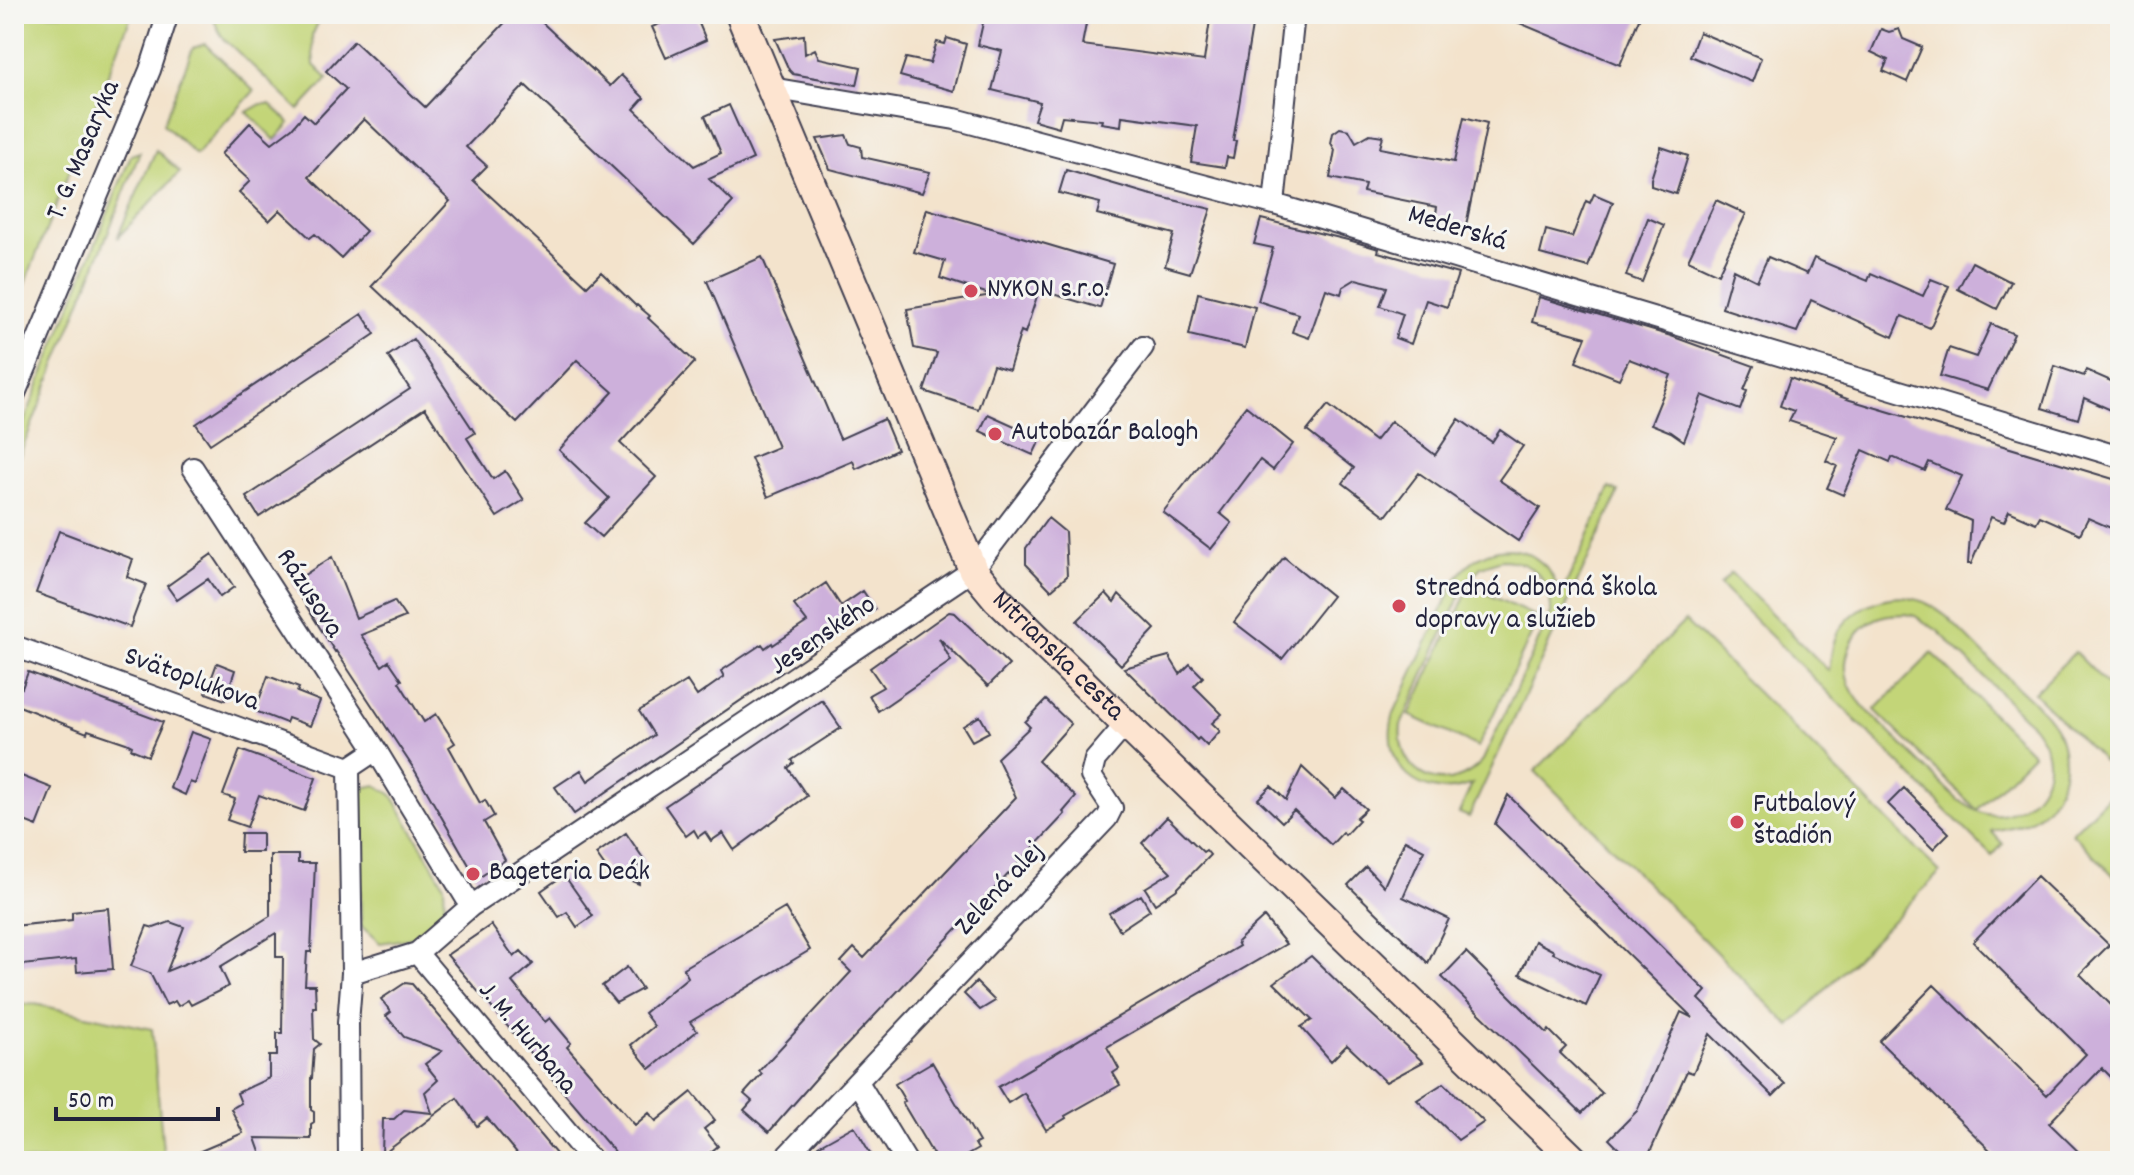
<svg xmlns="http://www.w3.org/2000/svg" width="2134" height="1175" viewBox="0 0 2134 1175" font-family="Dekko,sans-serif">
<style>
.green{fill:#c3d578;stroke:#727c5a;stroke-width:2;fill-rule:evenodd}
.building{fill:#cdb0db}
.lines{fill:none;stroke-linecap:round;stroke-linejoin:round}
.minor-casing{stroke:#413f51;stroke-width:24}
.secondary-casing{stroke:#413f51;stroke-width:32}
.minor{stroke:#fff;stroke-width:20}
.secondary{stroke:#fde4d0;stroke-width:28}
.poi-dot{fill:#d1495b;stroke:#f6f6f2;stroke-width:3}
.labels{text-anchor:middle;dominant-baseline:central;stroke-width:6;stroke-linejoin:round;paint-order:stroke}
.street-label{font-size:28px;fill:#22223b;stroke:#f6f6f2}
.poi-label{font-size:28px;fill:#22223b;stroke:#f6f6f2;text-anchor:start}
</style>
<rect width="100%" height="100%" fill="#f6f6f2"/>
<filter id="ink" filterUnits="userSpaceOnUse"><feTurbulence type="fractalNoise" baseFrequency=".0125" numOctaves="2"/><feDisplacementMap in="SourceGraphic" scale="16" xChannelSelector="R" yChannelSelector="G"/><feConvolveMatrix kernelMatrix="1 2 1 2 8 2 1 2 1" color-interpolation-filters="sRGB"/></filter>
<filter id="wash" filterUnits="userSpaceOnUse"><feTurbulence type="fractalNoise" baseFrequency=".006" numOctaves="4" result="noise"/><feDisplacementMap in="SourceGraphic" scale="32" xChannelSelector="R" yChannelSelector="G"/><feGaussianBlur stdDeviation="1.8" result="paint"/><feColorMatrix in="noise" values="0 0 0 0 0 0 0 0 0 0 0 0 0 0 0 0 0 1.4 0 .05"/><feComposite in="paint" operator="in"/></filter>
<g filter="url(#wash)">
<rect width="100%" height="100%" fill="#f3e3cc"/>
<path class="green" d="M14 14H132L14 311Z
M211 14H322L312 36 314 65 328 79 299 110 222 37Z
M205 44 254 91 196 155 163 124 193 48Z
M261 104H270L290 123 275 140 247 112Z
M156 150 180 172 117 238Z
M140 152 14 470V447L131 155Z
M1610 488 1619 492 1469 817 1459 813 1472 784C1421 804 1378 766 1394 713L1457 578C1478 548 1517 537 1546 567 1553 575 1557 585 1561 595ZM1501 560C1533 560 1552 582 1551 614L1483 760C1449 800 1395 777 1401 725L1466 582 1481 567Z
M1731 573 1829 671C1831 659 1831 646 1837 634 1855 603 1896 587 1930 605 1935 608 1940 612 1946 616 1968 638 1990 660 2012 682 2028 698 2052 715 2060 738 2067 758 2065 780 2054 798 2039 822 2017 827 1991 831L2003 844 1992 856 1720 585ZM1906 614 1915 616 1938 631 2033 726C2041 737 2047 746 2048 760 2050 793 2017 819 1986 814 1975 812 1967 805 1958 800L1863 706C1859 701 1854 695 1852 690 1837 662 1852 627 1881 617 1889 614 1898 615 1906 614Z
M1470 586 1539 618 1478 747 1409 715Z
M1685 621 1940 872 1790 1026 1535 771Z
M2075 652 2120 698V744L2103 761 2034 693Z
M1932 653 2033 754 1977 810 1875 710Z
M376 785 392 795 444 885 445 910 413 938 380 943 361 926 358 789Z
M2116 789 2120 794V882L2072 833Z
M34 1004 152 1029 164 1161H14V1005Z"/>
<g id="blocks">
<path class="building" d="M513 14H533L610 86 621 75 644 98 634 109 694 166 721 153 705 116 729 105 753 159 709 179 733 202 694 244 525 85 466 147 487 166 473 180 587 286 601 272 636 306 637 305 650 316 648 318 695 362 620 443 656 477 601 537 585 523 609 498 559 450 613 392 577 360 517 423 372 286 450 201 364 119 309 177 366 231 341 258 315 234 310 238 280 210 269 221 239 192 250 181 221 154 250 123 272 143 292 128 304 114 314 123 346 89 326 71 354 41 425 107Z
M683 14H695L706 40 666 58 652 27Z
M985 14H1025L1024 21 1058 23 1060 14H1067L1087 19 1082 45 1204 61 1210 20 1252 26 1233 141H1236L1233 158 1227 157 1225 167 1191 162 1197 126 1122 116 1121 126 1101 123 1102 120 1062 116 1059 127 1034 120 1040 102 992 90 1002 51 978 45Z
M1498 14H1641L1620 65Z
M1881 29 1889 32 1899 29 1903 39 1922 47 1907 82 1883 71 1888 60 1871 52Z
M1699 32 1761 58 1752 82 1690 56Z
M804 35 805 54 815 49 819 58 861 67 857 85 793 74 789 70 775 39Z
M947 38 966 44 954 91 900 76 906 58 930 63 937 42 945 44Z
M1464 117 1487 123 1464 235 1434 227 1437 207 1363 192 1365 185 1330 178 1335 150 1331 143 1333 133 1340 128 1349 130 1356 142 1370 134 1383 136 1380 148 1454 162Z
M846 135 850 144 861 147 862 157 930 172 922 193 830 169 817 139Z
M1661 147 1688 156 1676 194 1651 186V179Z
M1066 170 1148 194 1211 209 1190 273 1165 266 1174 234 1097 214 1100 203 1059 193Z
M1594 194 1613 202 1588 267 1540 254 1546 230 1572 237 1586 201 1590 203Z
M1716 200 1746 214 1718 274 1688 260Z
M927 209 1113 264 1100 308 1039 290 1025 333 1021 331 1009 370 993 365 978 409 924 391 937 353 914 348 907 309 992 295 940 278 945 261 914 252Z
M1648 218 1664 225 1642 282 1626 276Z
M1261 219 1352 241 1379 249 1378 252 1458 274 1447 307 1426 300 1411 344 1395 338 1403 314 1380 306 1387 287 1356 279 1343 287 1341 294 1326 289 1309 338 1292 332 1298 314 1258 301 1273 248 1254 244Z
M762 257 840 439 884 419 897 450 856 469 853 461 768 497 751 458 778 447 707 281Z
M1768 257 1807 274 1814 258 1868 281 1871 273 1923 296 1931 279 1949 286 1930 328 1902 316 1893 337 1811 300 1797 332 1722 308 1733 269 1757 281Z
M1972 262 2011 282 1997 309 1958 289Z
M1198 293 1255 307 1245 348 1189 335Z
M1539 297 1671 336 1754 366 1744 390 1747 391 1740 410 1702 395 1684 441 1671 432 1651 424 1671 375 1629 359 1619 379 1576 362 1586 337 1532 322Z
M362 314 375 334 210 444 196 424Z
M1991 324 2014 334 1988 390 1940 376 1949 348 1976 357Z
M413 339 475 433 467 438 493 479 505 471 524 500 497 517 425 408 259 517 246 497 410 389 388 356Z
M2055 366 2084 376 2086 370 2120 385V414L2084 398 2078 419 2042 408Z
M1790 378 1850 400 2120 481V532L2088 518 2080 534 2040 516 2036 523 2009 511 2004 522 1991 517 1971 564H1968L1971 521 1946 510 1962 476 1929 462 1925 471 1892 457 1890 462 1863 450 1843 495 1827 488 1837 466 1826 461 1837 437 1789 421 1794 411 1780 406Z
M1328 405 1375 441 1391 421 1435 455 1459 419 1492 442 1500 430 1523 446 1499 480 1540 508 1518 541 1419 473 1386 516 1343 483 1354 468 1307 431Z
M1246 406 1293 444 1273 470 1260 460 1220 513 1232 523 1211 549 1163 512Z
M988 414 1041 438 1033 455 980 431Z
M1048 518 1065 532 1067 576 1051 590 1026 564V548Z
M59 531 133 559 127 577 146 584 130 627 36 593Z
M212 554 234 587 220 597 208 579 177 600 167 586Z
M332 557 356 618 394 601 405 617 361 635 382 666 389 661 402 680 399 682 424 722 436 714 455 743 449 747 480 803 485 800 494 816 484 822 505 860 477 879 414 769 336 651 335 652 292 583Z
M1284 557 1332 596 1282 659 1234 622Z
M826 583 841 606 863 591 875 609 574 814 555 787 581 770 588 781 654 735 639 711 687 681 697 696 724 677 721 671 762 644 765 648 772 643 773 645 807 622 794 605Z
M1106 593 1114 602 1119 594 1155 629 1121 665 1077 621Z
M949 612 955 613 1009 665 988 686 939 638 951 661 878 711 869 695 883 687 870 668Z
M1169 656 1180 674 1190 664 1203 677 1194 686 1222 714 1212 723 1220 731 1207 746 1199 738 1197 740 1124 668Z
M217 663 235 670 225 700 206 693Z
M28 672 163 722 148 756 131 749 132 746 126 743 88 730 87 733 14 704V684L22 688Z
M268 676 299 688 297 692 320 701 310 726 288 718 286 723 255 711Z
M822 700 841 728 792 760 794 763 788 768 807 796 734 850 723 833 711 841 705 832 698 837 694 830 686 836 665 806Z
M1046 700 1071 724 1038 761 1076 797 1063 812 1065 814 827 1066 769 1132 744 1110 752 1101 744 1094 762 1074 759 1071 851 972 841 962 854 948 864 958 1016 797 997 758 1030 727 1025 722Z
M980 716 989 732 972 741 963 726Z
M191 732 211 739 195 784 190 782 185 795 170 788Z
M240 750 316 778 304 811 259 795 247 827 227 820 235 799 223 795Z
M1302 767 1335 798 1344 789 1366 809 1356 818 1359 820 1345 835 1343 832 1331 845 1294 810 1282 822 1258 799 1271 786 1286 800Z
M14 773 52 788 37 826 14 817Z
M1904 788 1949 833 1933 849 1888 804Z
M1508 795 1706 991 1699 999 1785 1084 1773 1096 1710 1034 1693 1073 1687 1071 1646 1161H1631L1609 1139 1637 1111 1681 1012 1693 1018 1495 824Z
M1167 817 1203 852 1206 850 1210 855 1176 890 1155 904 1145 888 1171 872 1142 843Z
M241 833H262V852H240Z
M626 833 645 861 638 866 639 884 622 877 615 881 596 854Z
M1405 840 1424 850 1403 897 1449 919 1428 963 1348 885 1366 867 1384 886Z
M270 855H298V863H315L311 952H307L305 985H315L316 1007H313L314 1039 320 1044 314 1049 312 1078H311V1110L314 1112V1122L311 1124V1139L255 1138 261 1155 248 1161H177L243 1133 231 1109 241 1103 237 1093 269 1078V1056H277V1033H282L283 957H276V933L220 967 229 986 191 1005 188 1000 178 1006 175 1001 166 1005 150 973 131 966 147 926 154 928 170 922 184 927 167 971 211 953 270 916Z
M564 875 593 916 577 927 567 912 559 917 541 891Z
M2037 876 2109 945 2080 974 2120 1014V1086L2102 1068 2049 1123 2088 1161H2001L1879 1041 1934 985 2047 1095 2086 1054 1973 942Z
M1141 895 1150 910 1120 930 1109 913Z
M108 908 113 969 77 972 76 959 14 966V926L72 920V912Z
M785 908 810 950 690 1022 697 1031 650 1069 631 1045 654 1026 644 1013 688 977 683 968Z
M1264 917 1286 944 1107 1047 1119 1069 1113 1073 1120 1085 1065 1116 1066 1118 1046 1130 1024 1093 1008 1103 998 1087 1239 946 1237 942Z
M491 925 514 957 521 951 533 964 512 982 545 1022 550 1018 571 1043 567 1047 635 1125 649 1113 656 1121 692 1092 715 1120 704 1129 718 1146 700 1161H622L447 955Z
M1535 941 1554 951 1553 953 1600 975 1586 1006 1520 974Z
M1466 952 1547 1033 1549 1030 1566 1047 1560 1053 1602 1093 1582 1113 1442 977Z
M1311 956 1353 997 1423 1062 1386 1082 1347 1045 1331 1061 1301 1027 1312 1020 1274 983Z
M627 967 642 989 616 1003 602 986Z
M976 982 995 1001 980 1010 964 994Z
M405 983 412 984 562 1161H523L487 1118 477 1126 457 1098 382 1155 383 1119H394L404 1110 432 1113 425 1092 438 1080 425 1064 442 1051 404 1037 386 1016 391 1012 381 999Z
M932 1062 979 1142 975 1144 978 1149 957 1161H937L902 1102 905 1101 895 1084Z
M1444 1083 1484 1122 1458 1140 1417 1100Z
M854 1126 875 1161H827L818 1146Z"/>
</g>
</g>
<g filter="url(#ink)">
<use href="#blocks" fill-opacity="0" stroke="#413f51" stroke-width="2"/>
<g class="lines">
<g class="minor-casing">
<path id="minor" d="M771 88 955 119 1274 204 2120 457
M1274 204 1294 14
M14 396 150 70 168 14
M193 468 376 750 471 906 417 953 352 973 349 768 376 750
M14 646 349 768
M471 906 973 570 1143 347
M417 953 592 1161
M858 1082 906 1161
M349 1161 348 1023 352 973
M782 1161 1107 818 1112 808 1091 776 1095 760 1125 725"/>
</g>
<g class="secondary-casing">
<g id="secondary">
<path id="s1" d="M740 14 973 570 997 599 1575 1161"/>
</g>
</g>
<use href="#minor" class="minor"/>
<use href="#secondary" class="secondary"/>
</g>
</g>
<g class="poi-dot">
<circle cx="971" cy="291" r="8"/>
<circle cx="995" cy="434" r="8"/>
<circle cx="1399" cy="606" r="8"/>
<circle cx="1737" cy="822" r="8"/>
<circle cx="473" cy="874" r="8"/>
</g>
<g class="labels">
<g class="street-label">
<text transform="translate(85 151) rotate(-67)">T. G. Masaryka</text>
<text transform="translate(1457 230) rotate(17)">Mederská</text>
<text transform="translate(308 594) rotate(57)">Rázusova</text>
<text transform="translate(824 637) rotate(-34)">Jesenského</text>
<text stroke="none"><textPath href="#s1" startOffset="724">Nitrianska cesta</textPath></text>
<text transform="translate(191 681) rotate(20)">Svätoplukova</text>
<text transform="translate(1001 890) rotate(-47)">Zelená alej</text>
<text transform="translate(526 1039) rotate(50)">J. M. Hurbana</text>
</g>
<g class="poi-label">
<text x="987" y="291">NYKON s.r.o.</text>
<text x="1011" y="434">Autobazár Balogh</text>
<text x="1415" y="590">Stredná odborná škola<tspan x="1415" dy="32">dopravy a služieb</tspan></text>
<text x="1753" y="806">Futbalový<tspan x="1753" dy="32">štadión</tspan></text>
<text x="489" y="874">Bageteria Deák</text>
</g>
</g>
<rect width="2134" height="1175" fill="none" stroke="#f6f6f2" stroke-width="48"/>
<path d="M56 1107v12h162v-12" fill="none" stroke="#22223b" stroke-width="4"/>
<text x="68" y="1107" font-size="24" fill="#22223b" stroke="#f6f6f2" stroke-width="6" paint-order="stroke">50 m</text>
</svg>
